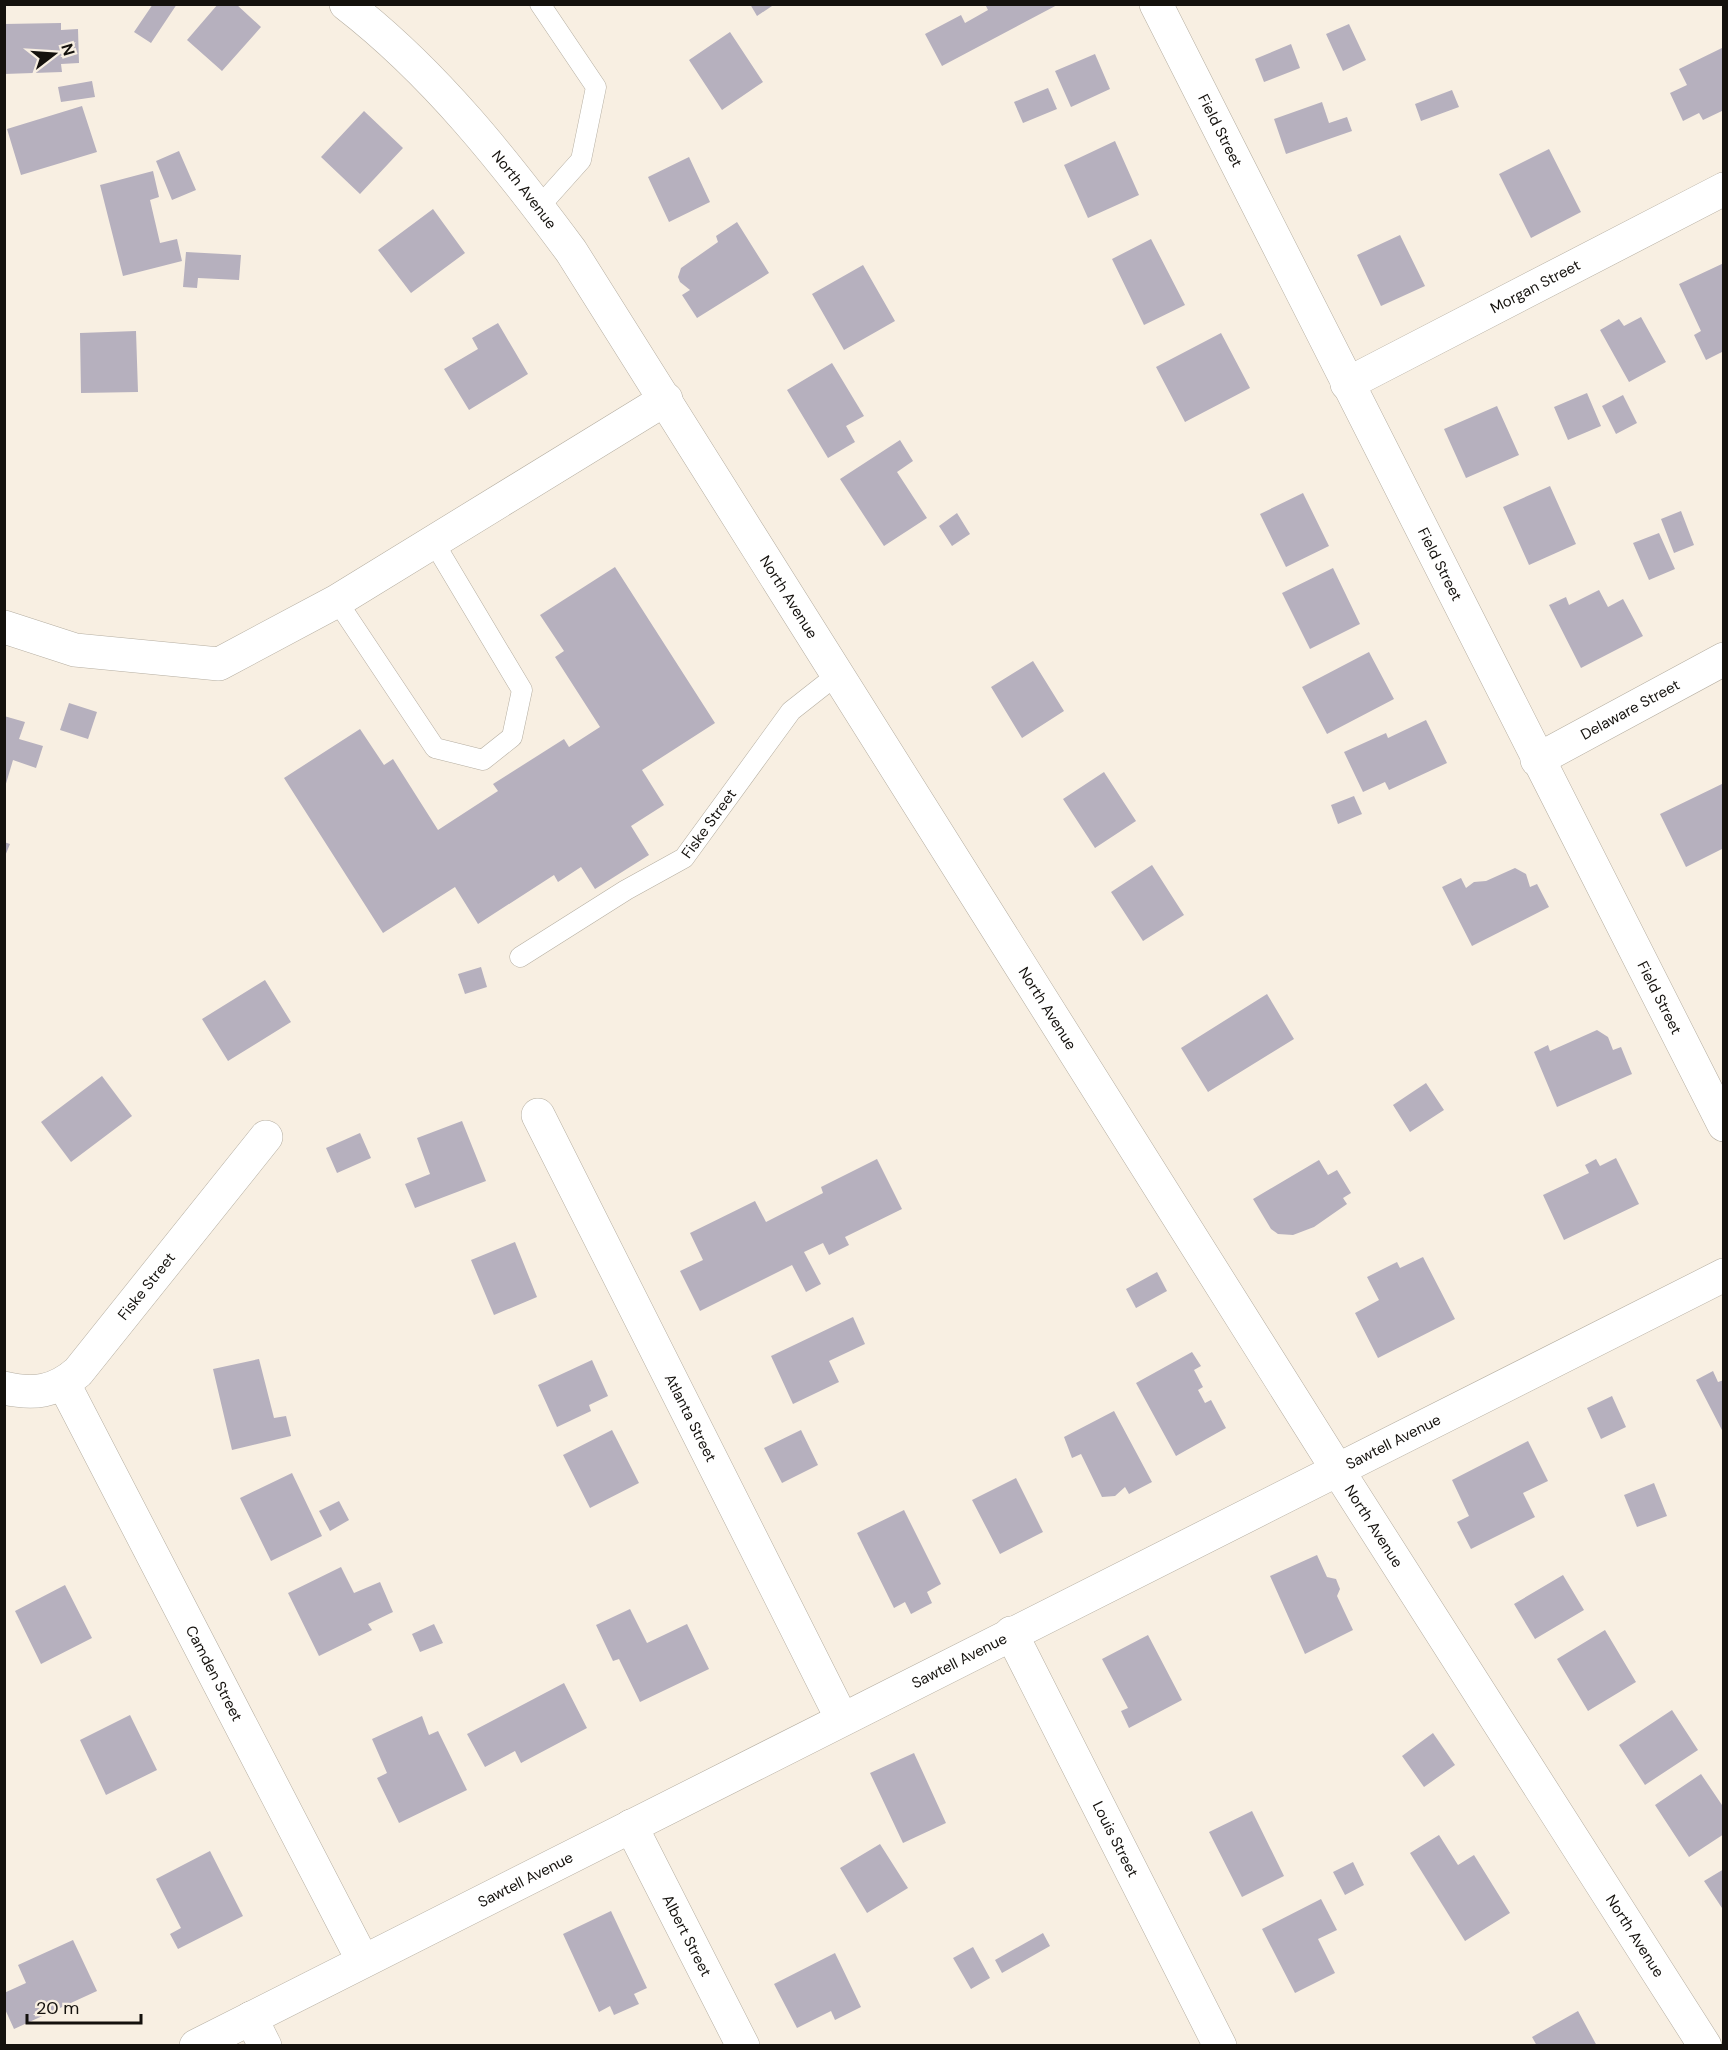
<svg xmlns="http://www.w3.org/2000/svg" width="1728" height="2050" viewBox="0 0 1728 2050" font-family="'DM Sans',sans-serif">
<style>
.building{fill:#b6b0be}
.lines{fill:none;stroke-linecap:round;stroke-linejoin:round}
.service-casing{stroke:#b5aea1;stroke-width:21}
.minor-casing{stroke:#b5aea1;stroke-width:34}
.tertiary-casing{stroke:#b5aea1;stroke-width:34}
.service{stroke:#fff;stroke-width:20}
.minor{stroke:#fff;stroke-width:33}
.tertiary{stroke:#fff;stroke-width:33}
.labels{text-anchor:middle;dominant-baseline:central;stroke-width:5;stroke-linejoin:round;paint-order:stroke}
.street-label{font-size:15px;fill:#14110d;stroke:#f8efe2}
</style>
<rect width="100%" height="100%" fill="#f8efe2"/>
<path class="building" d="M153 4H177L151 43 134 32Z
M218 4H236L261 27 222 71 187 40Z
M750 4H775L757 16Z
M985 4H1059L942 66 925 34 961 15 965 23 988 10Z
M61 23V30L78 29 79 63 61 64 62 72 4 74V24Z
M1349 24 1366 60 1343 71 1326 34Z
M730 32 763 82 722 110 689 60Z
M1291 44 1300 68 1264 82 1255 59Z
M1724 47V110L1703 120 1699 113 1683 121 1670 93 1687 85 1679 69Z
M1095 54 1110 89 1071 107 1055 71Z
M92 81 95 97 61 102 58 87Z
M1048 88 1057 109 1023 123 1014 102Z
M1452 90 1459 107 1421 121 1415 104Z
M1322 102 1329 123 1347 117 1352 131 1286 154 1274 119Z
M82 106 97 152 21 175 7 129Z
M364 111 403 148 360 194 321 157Z
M1115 141 1139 195 1088 218 1064 165Z
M1549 149 1581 212 1531 238 1499 174Z
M179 151 196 190 172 200 156 161Z
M689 157 710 202 669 222 648 177Z
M153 171 159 197 150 200 160 243 177 239 182 261 123 276 100 185Z
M433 209 465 253 411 293 378 250Z
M737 222 769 273 697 318 682 295 690 290 680 282 678 277 681 268 718 242 716 236Z
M1400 235 1425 286 1381 306 1357 255Z
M1151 239 1185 305 1144 325 1112 259Z
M186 252 241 255 239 280 198 278 197 288 183 287Z
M1724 263V351L1706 360 1694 335 1701 331 1679 284Z
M863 265 895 321 844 350 812 294Z
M1641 317 1666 362 1629 382 1600 330 1619 319 1624 326Z
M498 323 528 374 469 410 444 369 478 349 472 338Z
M136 331 138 392 81 393 80 333Z
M1221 333 1250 388 1185 422 1156 367Z
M832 363 864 416 846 426 855 442 828 458 787 390Z
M1587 393 1601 426 1568 440 1554 407Z
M1623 395 1637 423 1616 434 1602 406Z
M1497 406 1519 455 1466 478 1444 429Z
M900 440 913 461 897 472 927 518 884 546 840 479Z
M1550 486 1576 544 1529 565 1503 507Z
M1303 493 1329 546 1286 567 1260 514Z
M1681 511 1694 545 1674 553 1661 519Z
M957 513 970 534 952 546 939 526Z
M1659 533 1675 569 1649 580 1633 543Z
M615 567 715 723 642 770 664 805 631 826 649 855 595 889 581 867 558 882 554 875 478 924 455 887 383 933 284 778 360 729 384 765 393 759 438 830 498 791 493 784 564 739 569 747 600 727 555 657 564 651 540 615Z
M1333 568 1360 624 1310 649 1282 593Z
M1599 590 1608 607 1623 599 1643 636 1581 668 1549 605 1566 597 1569 605Z
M1369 652 1394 699 1327 734 1302 687Z
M1033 661 1064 711 1022 738 991 687Z
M69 703 97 712 88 739 60 730Z
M4 716 25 722 19 739 43 746 36 768 13 760 5 787Z
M1426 720 1447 763 1389 790 1385 782 1363 792 1344 752 1386 733 1388 738Z
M1104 772 1136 821 1095 848 1063 799Z
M1724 783V848L1686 867 1660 814Z
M1354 796 1362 814 1338 824 1331 805Z
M4 842 10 844 5 856H4Z
M1152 865 1184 915 1143 941 1111 892Z
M1515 868 1526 874 1530 887 1537 884 1549 907 1472 946 1442 887 1461 878 1466 888 1474 882 1486 881Z
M481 967 487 987 465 994 458 974Z
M265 980 291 1022 228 1061 202 1019Z
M1267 994 1294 1039 1208 1092 1181 1048Z
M1597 1030 1608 1037 1613 1050 1621 1047 1632 1074 1557 1107 1534 1052 1548 1045 1550 1051Z
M102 1076 132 1116 71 1162 41 1122Z
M1426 1083 1444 1110 1410 1132 1393 1105Z
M462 1121 486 1181 415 1208 405 1184 430 1174 417 1138Z
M360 1133 371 1158 337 1173 326 1148Z
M1616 1158 1639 1204 1564 1240 1543 1195 1589 1173 1585 1165 1596 1159 1600 1166Z
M877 1159 902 1209 845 1237 849 1245 829 1255 823 1243 804 1252 821 1284 806 1292 792 1265 700 1311 680 1271 703 1260 690 1233 755 1201 766 1222 823 1193 821 1187Z
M1319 1160 1328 1175 1337 1170 1351 1193 1343 1198 1347 1204 1314 1227 1293 1235 1278 1234 1271 1229 1253 1199Z
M515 1242 537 1297 494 1315 471 1260Z
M1423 1257 1455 1319 1378 1358 1355 1313 1379 1300 1367 1277 1397 1262 1400 1268Z
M1157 1272 1167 1291 1136 1308 1126 1289Z
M853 1317 865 1344 829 1361 839 1382 793 1404 771 1356Z
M1192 1352 1201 1366 1194 1370 1203 1387 1198 1390 1205 1403 1211 1400 1226 1428 1176 1456 1136 1383Z
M259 1359 274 1418 286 1416 291 1436 232 1450 213 1369Z
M592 1360 608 1396 589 1405 591 1411 557 1427 538 1385Z
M1713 1371 1718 1382 1724 1380V1434L1696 1380Z
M1612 1396 1626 1427 1601 1439 1587 1408Z
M1114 1411 1152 1482 1129 1494 1125 1487 1115 1496 1102 1497 1081 1454 1072 1458 1064 1437Z
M612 1430 639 1483 590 1508 563 1455Z
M801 1430 818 1465 782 1483 764 1448Z
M1528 1441 1548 1481 1523 1493 1535 1517 1471 1549 1457 1522 1469 1516 1452 1480Z
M292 1473 322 1536 271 1561 240 1498Z
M1016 1478 1043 1532 1000 1554 972 1500Z
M1654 1483 1667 1516 1637 1527 1624 1495Z
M339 1501 349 1520 330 1531 319 1511Z
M904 1510 941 1584 927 1592 932 1603 911 1614 905 1602 894 1608 857 1533Z
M1317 1555 1327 1577 1336 1579 1340 1589 1337 1596 1353 1630 1305 1654 1270 1576Z
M341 1567 354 1593 380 1582 393 1612 368 1624 372 1630 319 1656 288 1593Z
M1563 1575 1584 1610 1535 1639 1514 1604Z
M65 1585 92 1638 41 1664 15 1611Z
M630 1609 647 1643 687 1624 709 1669 640 1702 619 1659 613 1661 596 1625Z
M434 1624 443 1643 420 1652 412 1634Z
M1605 1630 1636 1682 1588 1711 1557 1659Z
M1148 1635 1182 1700 1129 1728 1121 1711 1128 1708 1102 1659Z
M564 1683 587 1728 521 1763 515 1751 485 1767 467 1734Z
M1672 1710 1698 1750 1645 1785 1619 1745Z
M130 1715 157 1770 106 1795 80 1740Z
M422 1716 429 1735 438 1731 467 1790 399 1823 377 1778 387 1773 372 1739Z
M1433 1733 1455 1765 1424 1787 1402 1756Z
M914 1753 946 1823 903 1843 870 1773Z
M1701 1774 1724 1808V1834L1689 1857 1655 1805Z
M1252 1811 1284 1876 1242 1897 1209 1832Z
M1439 1835 1458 1865 1474 1855 1510 1913 1465 1941 1410 1853Z
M880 1844 908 1888 867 1913 840 1868Z
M210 1851 243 1916 178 1949 170 1934 181 1928 156 1879Z
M1353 1862 1364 1885 1345 1895 1333 1872Z
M1724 1869V1911L1704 1881Z
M1321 1899 1337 1930 1318 1939 1335 1973 1295 1993 1262 1929Z
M611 1911 647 1988 634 1994 639 2004 614 2015 610 2006 599 2012 563 1934Z
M1043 1933 1050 1946 1002 1973 995 1960Z
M73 1940 97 1991 14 2029 4 2007V1993L26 1983 18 1965Z
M973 1947 990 1978 971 1989 953 1958Z
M835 1953 861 2007 835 2020 831 2011 797 2028 774 1984Z
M1578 2011 1597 2046H1537L1532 2037Z"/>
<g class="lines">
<g class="service-casing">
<g id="service">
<path d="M539 207 581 160 596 87 540 4"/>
<path d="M337 601 435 748 483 760 512 737 522 690 433 541"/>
<path id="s1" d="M520 957 626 890 684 858 791 711 838 674"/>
</g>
</g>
<g class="minor-casing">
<g id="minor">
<path id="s2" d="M346 4C435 73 505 162 571 251L1337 1469 1705 2046"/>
<path id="s3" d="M1347 384 1724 189"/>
<path d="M4 627 75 650 219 664 337 601 666 399"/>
<path id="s4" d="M1537 760 1724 659"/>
<path id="s5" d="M538 1115 842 1719"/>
<path id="s6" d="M64 1384 363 1961"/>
<path id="s7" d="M4 1388C34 1395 55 1392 78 1372L266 1137"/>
<path id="s8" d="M1011 1633 1220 2046"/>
<path id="s9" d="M631 1826 743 2046"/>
<path d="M251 2018 265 2046"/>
</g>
</g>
<g class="tertiary-casing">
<g id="tertiary">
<path id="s10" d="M1156 4 1724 1125"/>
<path id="s11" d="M196 2046 1724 1275"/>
</g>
</g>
<use href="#service" class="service"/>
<use href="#minor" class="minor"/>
<use href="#tertiary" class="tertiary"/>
</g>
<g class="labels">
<g class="street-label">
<text stroke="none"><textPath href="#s10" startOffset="142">Field Street</textPath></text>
<text stroke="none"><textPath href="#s2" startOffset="258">North Avenue</textPath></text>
<text stroke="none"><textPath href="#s3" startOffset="212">Morgan Street</textPath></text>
<text stroke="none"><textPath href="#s10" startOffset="628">Field Street</textPath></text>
<text stroke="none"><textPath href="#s2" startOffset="744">North Avenue</textPath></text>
<text stroke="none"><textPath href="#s4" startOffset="106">Delaware Street</textPath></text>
<text stroke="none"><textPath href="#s1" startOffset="234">Fiske Street</textPath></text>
<text stroke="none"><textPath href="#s10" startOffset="1114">Field Street</textPath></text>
<text stroke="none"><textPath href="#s2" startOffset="1230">North Avenue</textPath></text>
<text stroke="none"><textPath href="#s7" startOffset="189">Fiske Street</textPath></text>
<text stroke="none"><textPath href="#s5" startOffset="339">Atlanta Street</textPath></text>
<text stroke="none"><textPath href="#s11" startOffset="1341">Sawtell Avenue</textPath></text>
<text stroke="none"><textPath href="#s2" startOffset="1842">North Avenue</textPath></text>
<text stroke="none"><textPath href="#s11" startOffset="855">Sawtell Avenue</textPath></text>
<text stroke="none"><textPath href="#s6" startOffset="326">Camden Street</textPath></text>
<text stroke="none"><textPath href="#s8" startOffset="231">Louis Street</textPath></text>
<text stroke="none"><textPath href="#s11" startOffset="369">Sawtell Avenue</textPath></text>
<text stroke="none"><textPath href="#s2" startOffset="2328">North Avenue</textPath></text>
<text stroke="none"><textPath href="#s9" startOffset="123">Albert Street</textPath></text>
</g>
</g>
<rect width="1728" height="2050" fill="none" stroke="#14110d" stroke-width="12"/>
<g transform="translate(54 54) rotate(73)" stroke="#f8efe2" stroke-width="4.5" paint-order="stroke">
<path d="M0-4.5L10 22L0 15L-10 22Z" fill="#14110d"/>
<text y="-9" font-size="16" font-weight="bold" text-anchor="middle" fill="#14110d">N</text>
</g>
<path d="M27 2014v9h114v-9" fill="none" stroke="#14110d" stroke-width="3"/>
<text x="36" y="2014" font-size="18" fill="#14110d" stroke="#f8efe2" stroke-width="4.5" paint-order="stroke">20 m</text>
</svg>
